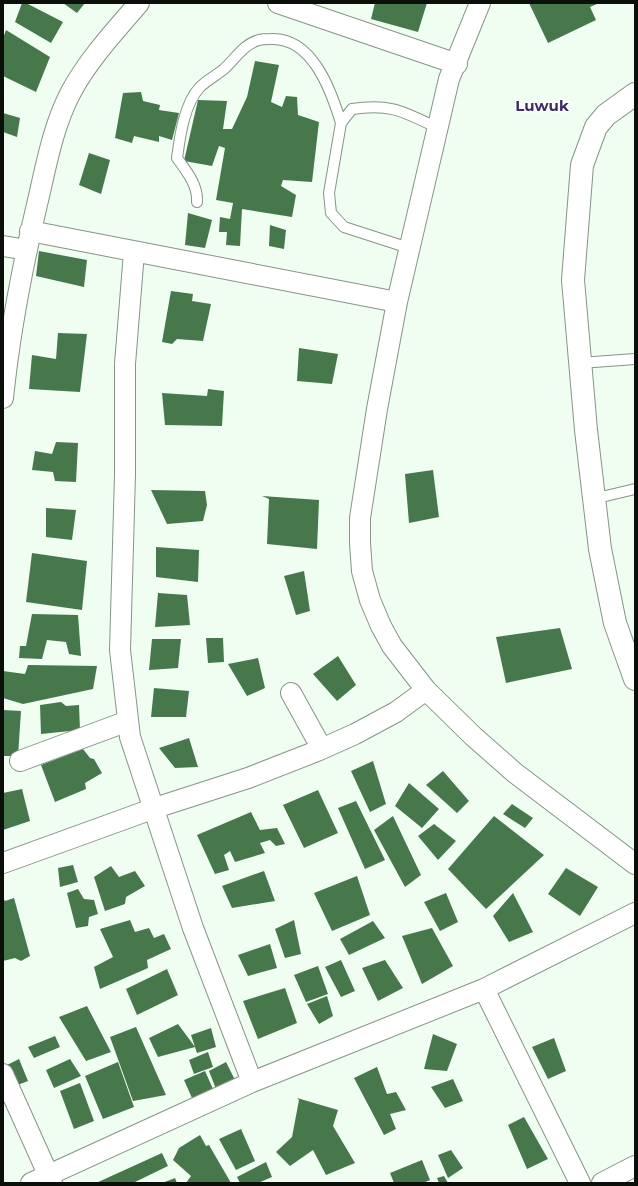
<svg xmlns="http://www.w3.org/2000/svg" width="638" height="1186" viewBox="0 0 638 1186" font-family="Montserrat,sans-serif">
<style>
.building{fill:#46784c}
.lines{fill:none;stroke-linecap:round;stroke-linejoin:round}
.service-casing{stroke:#869487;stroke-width:12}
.minor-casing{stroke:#869487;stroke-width:22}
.trunk-casing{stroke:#869487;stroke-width:24}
.service{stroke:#fff;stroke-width:10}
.minor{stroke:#fff;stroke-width:20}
.trunk{stroke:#fff;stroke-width:22}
.labels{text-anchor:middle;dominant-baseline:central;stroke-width:3;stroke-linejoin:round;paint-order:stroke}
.district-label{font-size:15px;font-weight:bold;fill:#3e2c67;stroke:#fff}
</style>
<rect width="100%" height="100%" fill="#effef0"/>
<path class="building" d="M22 3H26L63 22 51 43 15 22Z
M63 3H85L77 13Z
M375 3H427L418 32 371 19Z
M529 3H599L590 7 596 20 548 43Z
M6 30 50 57 36 92 3 76V38Z
M255 61 279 65 271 102 282 107 286 96 297 97 298 115 319 122 312 182 283 180 281 186 296 195 292 217 242 209 240 246 226 245 227 232H219L220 217 230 219 233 203 216 200 225 148 219 146 212 166 184 161 198 100 227 101 223 129H232L247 97Z
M141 92 143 101 160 105 159 110 179 113 172 140 159 136V142L134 136 132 143 115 138 123 93Z
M3 113 20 118 17 137 3 132Z
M89 153 110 160 101 194 79 185Z
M188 213 212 220 205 248 185 245Z
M270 225 286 230 284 249 269 246Z
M39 251 87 260 84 287 36 276Z
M171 291 193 294 192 301 211 304 203 341 177 339 172 344 162 342Z
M58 333 87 334 80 392 29 389 32 355 56 359Z
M299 348 338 354 332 384 297 381Z
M208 389 224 391 222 426 165 425 162 393 207 396Z
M56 442 78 443 76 482 55 481 53 472 32 470 35 451 52 454Z
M433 470 439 517 409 523 405 474Z
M151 490 205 491 207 505 203 521 167 524Z
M262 496 319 500 317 549 267 544 269 499Z
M46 508 76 510 72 540 46 537Z
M156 547 199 550 198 582 156 577Z
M32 553 87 561 82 610 26 602Z
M304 571 310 611 296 615 284 576Z
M158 593 187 595 190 625 155 627Z
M32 614 78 615 81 656 69 654 66 642 47 640 42 659 19 658 20 646H26Z
M560 628 572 669 506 683 496 637Z
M206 638H223L224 662 208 663Z
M152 639H181L178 668 149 670Z
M338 656 356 685 337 701 313 674Z
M258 658 265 688 247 696 228 664Z
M28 665 97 666 93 689 23 704 3 698V671L25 674Z
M154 688 189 691 186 717H151Z
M61 702 66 706 79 705 80 730 41 734 40 705Z
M3 710 21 711 18 756H3Z
M189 738 198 767 175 768 159 748Z
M83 749 90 758 94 759 102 773 85 783 86 789 55 802 41 765Z
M373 761 386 804 370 812 351 771Z
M443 771 469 801 457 813 426 785Z
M409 783 439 809 422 828 395 806Z
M22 789 30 821 3 830V793Z
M318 790 338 833 304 848 283 805Z
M356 801 385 860 365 869 338 808Z
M512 804 533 818 525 828 503 814Z
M251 812 260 830 277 828 285 844 276 846 270 840 260 843 265 853 235 862 230 851 224 855 229 870 215 874 197 835Z
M393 816 421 875 405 887 374 830Z
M494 816 544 855 486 909 448 869Z
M434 824 456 841 438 860 418 836Z
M73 865 78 882 60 887 58 868Z
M111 866 119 877 135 871 145 886 126 897 125 904 105 911 94 877Z
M566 868 598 887 580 916 548 894Z
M264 871 275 901 232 908 222 886Z
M357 876 370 915 332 931 314 893Z
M78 889 84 899 94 900 98 914 89 917 88 926 76 928 67 893Z
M446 893 458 922 440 931 424 902Z
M513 893 533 932 509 942 493 916Z
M3 898 5 901 14 898 30 956 21 961 15 958 3 961Z
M130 920 135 932 149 928 154 938 164 934 171 949 147 960 148 968 100 989 94 967 113 957 100 929Z
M294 920 301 954 285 958 275 929Z
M373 921 385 938 349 955 340 939Z
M432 928 453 966 422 984 402 936Z
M270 944 277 968 248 976 238 955Z
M341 960 355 991 341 997 325 967Z
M385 960 403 988 378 1001 362 968Z
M318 966 328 994 306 1002 294 975Z
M167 969 178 995 137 1015 126 989Z
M285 988 297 1023 258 1039 243 1001Z
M327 996 333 1016 319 1024 307 1004Z
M87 1006 111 1052 86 1061 59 1017Z
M178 1024 195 1047 158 1057 149 1038Z
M136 1027 166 1095 133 1101 110 1037Z
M211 1028 216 1047 197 1053 191 1035Z
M433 1034 457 1044 447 1071 424 1069Z
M55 1036 60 1047 34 1058 28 1047Z
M554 1038 566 1071 548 1079 532 1047Z
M208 1052 213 1067 194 1074 189 1060Z
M19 1059 28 1081 15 1086 5 1066Z
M70 1059 81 1076 54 1088 46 1070Z
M118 1062 134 1107 103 1119 85 1076Z
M226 1062 235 1080 216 1089 209 1071Z
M377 1067 387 1094 396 1092 406 1110 390 1114 396 1129 384 1135 354 1078Z
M205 1071 213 1089 192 1098 184 1080Z
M453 1079 463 1101 445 1108 431 1087Z
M80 1083 94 1121 74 1129 60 1091Z
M297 1098 338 1110 333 1126 355 1163 326 1175 313 1150 290 1166 276 1152 292 1137 299 1100Z
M524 1117 548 1159 527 1169 508 1125Z
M241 1129 255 1161 236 1170 219 1139Z
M200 1135 206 1146 209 1145 231 1183H186L191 1176 173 1160 179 1148Z
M451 1150 463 1168 448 1178 438 1155Z
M162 1153 168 1166 133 1183H96Z
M422 1160 430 1180 423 1183H394L390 1173Z
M266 1162 272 1177 258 1183H240L237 1177Z
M444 1176 448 1183H439L437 1178Z
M175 1178 177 1183H162Z"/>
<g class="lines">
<g class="service-casing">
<path id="service" d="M197 202C198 185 187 172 177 158 180 136 184 104 200 87 207 80 217 75 224 69 235 59 244 44 259 40 262 39 267 39 271 39 312 37 331 90 341 123
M409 248 344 227 331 213 329 193 341 123 352 109C391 103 404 112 438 128
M580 363 635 359
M593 499 635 489"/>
</g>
<g class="minor-casing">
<path id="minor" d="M278 3 457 64
M480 3 449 79 397 302 377 409 360 518V543L362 571 370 600 381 626 392 646 426 690 473 736 515 773 635 864
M30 231 397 302
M3 246 27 250
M134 252 125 364V475L120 650 130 737 193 928 252 1082
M3 398C10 330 23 263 39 196 47 161 54 124 71 92 88 60 115 31 139 3
M291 693 322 749
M20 761 128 721
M3 863 155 808 248 778 317 751 355 734 396 712 426 690
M484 989 580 1183
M3 1074 52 1183
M31 1183 252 1082 484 989 635 913
M602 1183 635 1166"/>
</g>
<g class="trunk-casing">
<path id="trunk" d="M635 94 606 115 596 127 582 165 573 280 586 430 600 549 615 623 635 679"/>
</g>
<use href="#service" class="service"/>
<use href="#minor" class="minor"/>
<use href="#trunk" class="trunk"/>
</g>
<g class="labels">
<g class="district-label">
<text x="542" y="105">Luwuk</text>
</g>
</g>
<rect width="638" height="1186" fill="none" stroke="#0a0f0a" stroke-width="8"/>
</svg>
